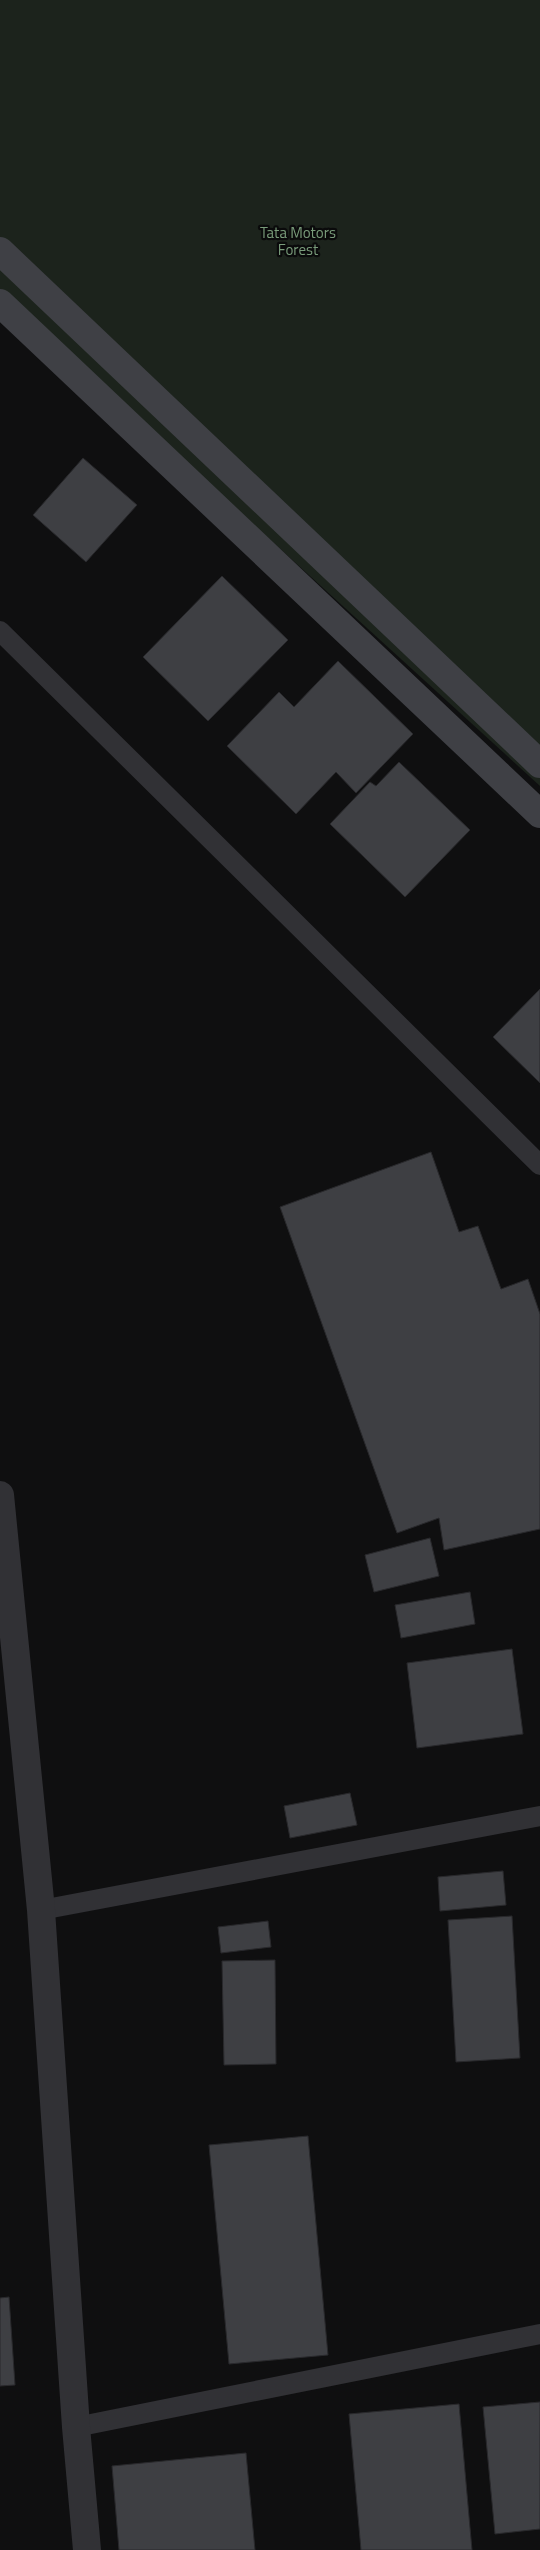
<svg xmlns="http://www.w3.org/2000/svg" width="540" height="2550" viewBox="0 0 540 2550" font-family="'Titillium Web',sans-serif">
<style>
.green{fill:#1c231c}
.building{fill:#3e3f43;stroke:#29292c}
.lines{fill:none;stroke-linecap:round;stroke-linejoin:round}
.service{stroke:#313135;stroke-width:20}
.tertiary{stroke:#313135;stroke-width:28}
.secondary{stroke:#3f4045;stroke-width:28}
.labels{text-anchor:middle;dominant-baseline:central;stroke-width:4.5;stroke-linejoin:round;paint-order:stroke}
.park-label{font-size:15px;fill:#799b7a;stroke:#0a0a0b}
</style>
<rect width="100%" height="100%" fill="#0f0f10"/>
<path class="green" d="M0 0H540V786L0 293Z"/>
<path class="building" d="M83 458 137 505 86 562 33 515Z
M222 576 288 640 208 721 143 657Z
M338 661 413 734 356 793 336 772 296 814 227 746 279 692 294 707Z
M399 762 470 830 405 897 330 824 370 782 376 786Z
M540 989V1083L493 1037Z
M431 1152 459 1232 478 1226 501 1289 528 1279 540 1314V1529L444 1550 439 1518 397 1533 280 1207Z
M430 1538 439 1576 374 1592 365 1555Z
M470 1592 475 1624 401 1638 395 1605Z
M512 1649 523 1734 417 1748 407 1663Z
M350 1793 357 1825 290 1838 284 1806Z
M503 1871 506 1905 440 1911 438 1877Z
M512 1916 520 2058 456 2062 448 1920Z
M268 1921 271 1947 221 1953 218 1927Z
M275 1960 276 2064 224 2065 222 1961Z
M308 2136 328 2355 229 2364 209 2145Z
M9 2297 15 2385 0 2386V2298Z
M540 2402V2529L495 2534 483 2407Z
M459 2404 472 2550H361L349 2414Z
M246 2453 255 2550H119L112 2466Z"/>
<g class="lines">
<path class="service" d="M0 631 540 1165
M41 1910 540 1816
M76 2427 540 2334"/>
<path class="tertiary" d="M0 1495 41 1910 76 2427 87 2550"/>
<path class="secondary" d="M0 251 540 764
M0 303 540 814"/>
</g>
<g class="labels">
<g class="park-label">
<text x="298" y="232">Tata Motors<tspan x="298" dy="17">Forest</tspan></text>
</g>
</g>
</svg>
